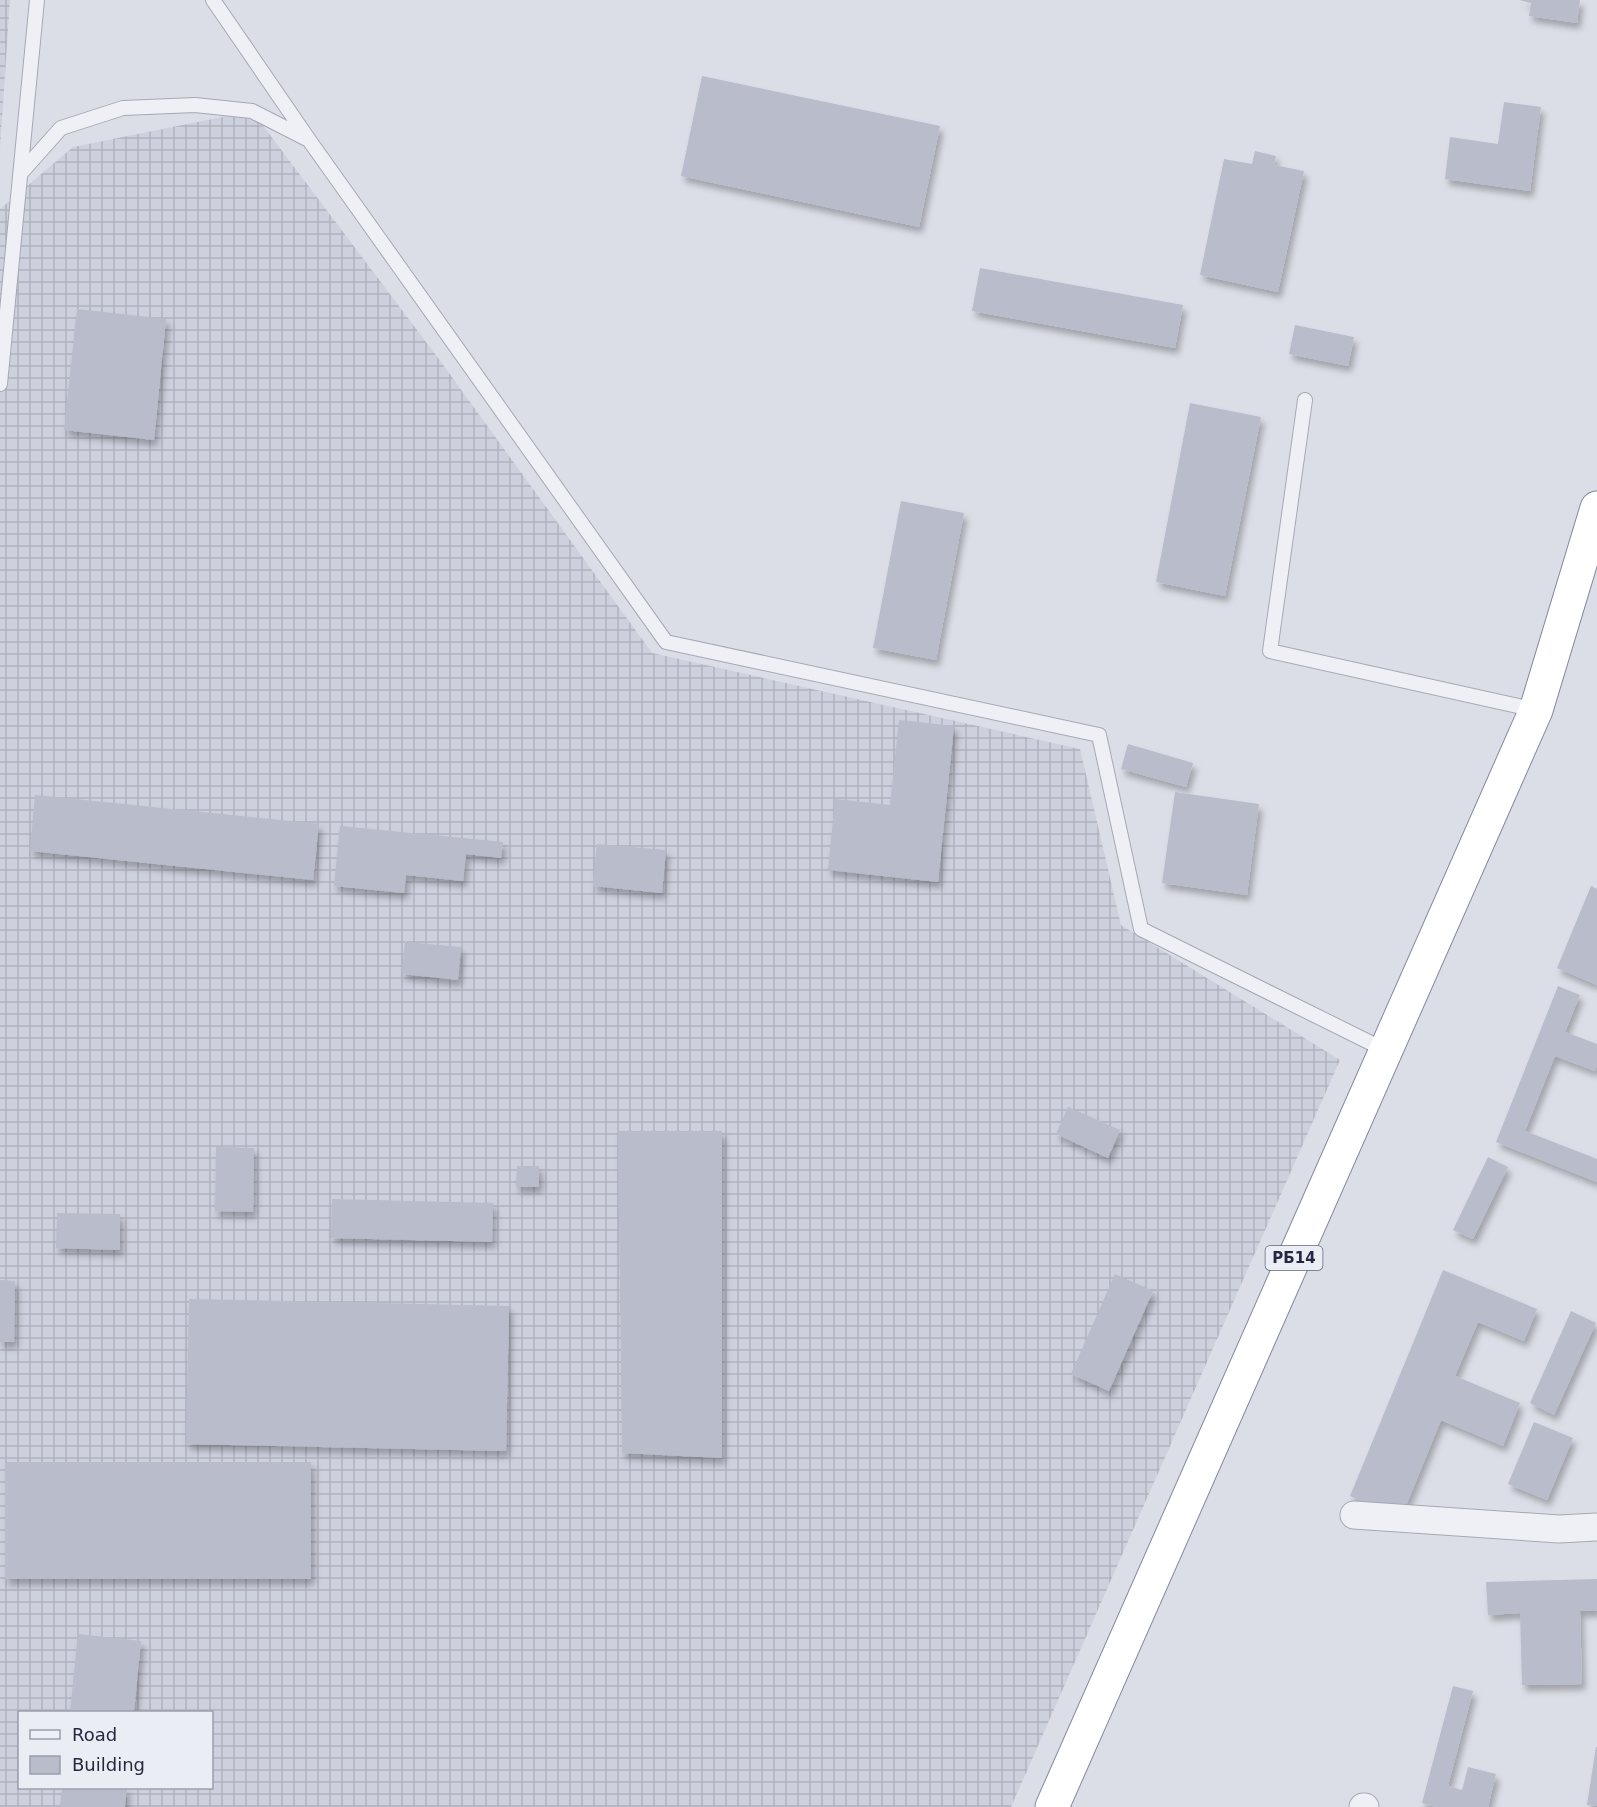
<svg xmlns="http://www.w3.org/2000/svg" width="1597" height="1807" viewBox="0 0 1597 1807" font-family="'DejaVu Sans',sans-serif">
<style>
.industrial{fill:url(#industrial-grid);fill-rule:evenodd}
.building{fill:#b8bccb;filter:url(#shadow)}
.lines{fill:none;stroke-linecap:round;stroke-linejoin:round}
.service-casing{stroke:#a5a8b5;stroke-width:16}
.minor-casing{stroke:#a5a8b5;stroke-width:29}
.trunk-casing{stroke:#82889f;stroke-width:35}
.service{stroke:#eff0f5;stroke-width:14}
.minor{stroke:#eff0f5;stroke-width:27}
.trunk{stroke:#fff;stroke-width:33}
.labels{text-anchor:middle;dominant-baseline:central;stroke-width:6;stroke-linejoin:round;paint-order:stroke}
.shield{fill:#ebedf5;stroke:#606476;stroke-width:1.5}
.shield-label{font-size:15px;font-weight:bold;fill:#24293f}
</style>
<defs>
<pattern id="industrial-grid" width="8" height="8" patternUnits="userSpaceOnUse" patternTransform="scale(1.5)"><rect width="8" height="8" fill="#cdd0dd"/><path d="M0 4h8M4 0v8" fill="none" stroke="#b0b3bf"/></pattern>
<filter id="shadow"><feDropShadow dx="3.5" dy="6" stdDeviation="3" flood-color="#0004"/></filter>
</defs>
<rect width="100%" height="100%" fill="#dcdee7"/>
<path class="industrial" d="M0 0H10L0 149Z
M252 111 441 362 652 653 1080 749 1121 925 1340 1060 1011 1807H0V209L73 147ZM20 1712H212V1788H20Z"/>
<path class="building" d="M1519 0H1580L1577 23 1529 16 1531 3Z
M702 76 940 126 919 227 681 176Z
M1504 102 1541 107 1530 191 1445 179 1450 137 1498 144Z
M1255 151 1276 156 1274 165 1304 171 1278 292 1200 275 1224 159 1252 164Z
M980 268 1183 305 1175 348 972 311Z
M77 309 166 319 154 440 64 430Z
M1295 325 1354 337 1348 366 1289 354Z
M1190 403 1261 417 1225 596 1156 582Z
M901 501 964 513 936 660 873 648Z
M899 720 954 726 938 882 828 870 835 799 890 805Z
M1128 744 1193 763 1186 787 1121 769Z
M1175 792 1259 804 1247 895 1162 883Z
M35 795 319 824 313 880 30 851Z
M340 826 503 842 501 858 466 854 463 881 406 875 404 893 334 886Z
M597 844 666 850 662 893 593 886Z
M1591 886 1597 889V985L1557 968Z
M405 942 461 947 458 980 402 974Z
M1558 986 1580 995 1565 1032 1597 1044V1065L1595 1071 1555 1056 1525 1131 1597 1159V1182L1496 1142Z
M1068 1107 1120 1130 1108 1158 1056 1134Z
M618 1131H722V1458L622 1453Z
M216 1147 254 1148 253 1212 215 1211Z
M1488 1157 1508 1167 1473 1239 1453 1230Z
M517 1166H539V1187H516Z
M332 1199 493 1203 492 1242 331 1238Z
M57 1213 120 1214V1250L56 1248Z
M1443 1270 1537 1309 1524 1341 1478 1322 1455 1376 1520 1403 1503 1446 1441 1420 1401 1518 1350 1496Z
M1115 1274 1153 1291 1109 1391 1071 1374Z
M0 1280 15 1281 14 1342H0Z
M189 1299 509 1306 506 1451 186 1444Z
M1571 1311 1596 1323 1554 1415 1530 1403Z
M1534 1422 1573 1438 1547 1500 1508 1484Z
M5 1462H311V1579H5Z
M1597 1579V1611H1580L1582 1684 1522 1685 1520 1613 1488 1615 1486 1582Z
M78 1634 141 1641 134 1712H70Z
M1453 1686 1473 1691 1448 1786 1462 1790 1468 1767 1496 1774 1488 1807H1436L1422 1803Z
M1596 1747H1597V1806L1587 1805Z
M62 1788H127L125 1807H60Z"/>
<g class="lines">
<g class="service-casing">
<path id="service" d="M213 0 309 140 666 642 1099 735 1141 929 1385 1050
M20 174 61 128 123 108 195 105 252 111 307 139
M0 384 37 0
M1305 400 1270 651 1536 710"/>
</g>
<g class="minor-casing">
<path id="minor" d="M1354 1515 1559 1529 1597 1527
M1363 1807H1365"/>
</g>
<g class="trunk-casing">
<path id="trunk" d="M1052 1807 1536 710 1597 508"/>
</g>
<use href="#service" class="service"/>
<use href="#minor" class="minor"/>
<use href="#trunk" class="trunk"/>
</g>
<g class="labels">
<rect class="shield" x="1265.5" y="1246" width="57" height="24" rx="4.5"/>
<g class="shield-label">
<text x="1294" y="1258">РБ14</text>
</g>
</g>
<rect x="18" y="1711" width="195" height="78" fill="#ebedf5" stroke="#9b9fac" stroke-width="1.5"/>
<rect x="30" y="1730" width="30" height="9" fill="#eff0f5" stroke="#9b9fac" stroke-width="1.5"/>
<text x="72" y="1741" font-size="18" fill="#24293f">Road</text>
<rect x="30" y="1756" width="30" height="18" fill="#b8bccb" stroke="#9b9fac" stroke-width="1.5"/>
<text x="72" y="1771" font-size="18" fill="#24293f">Building</text>
</svg>
